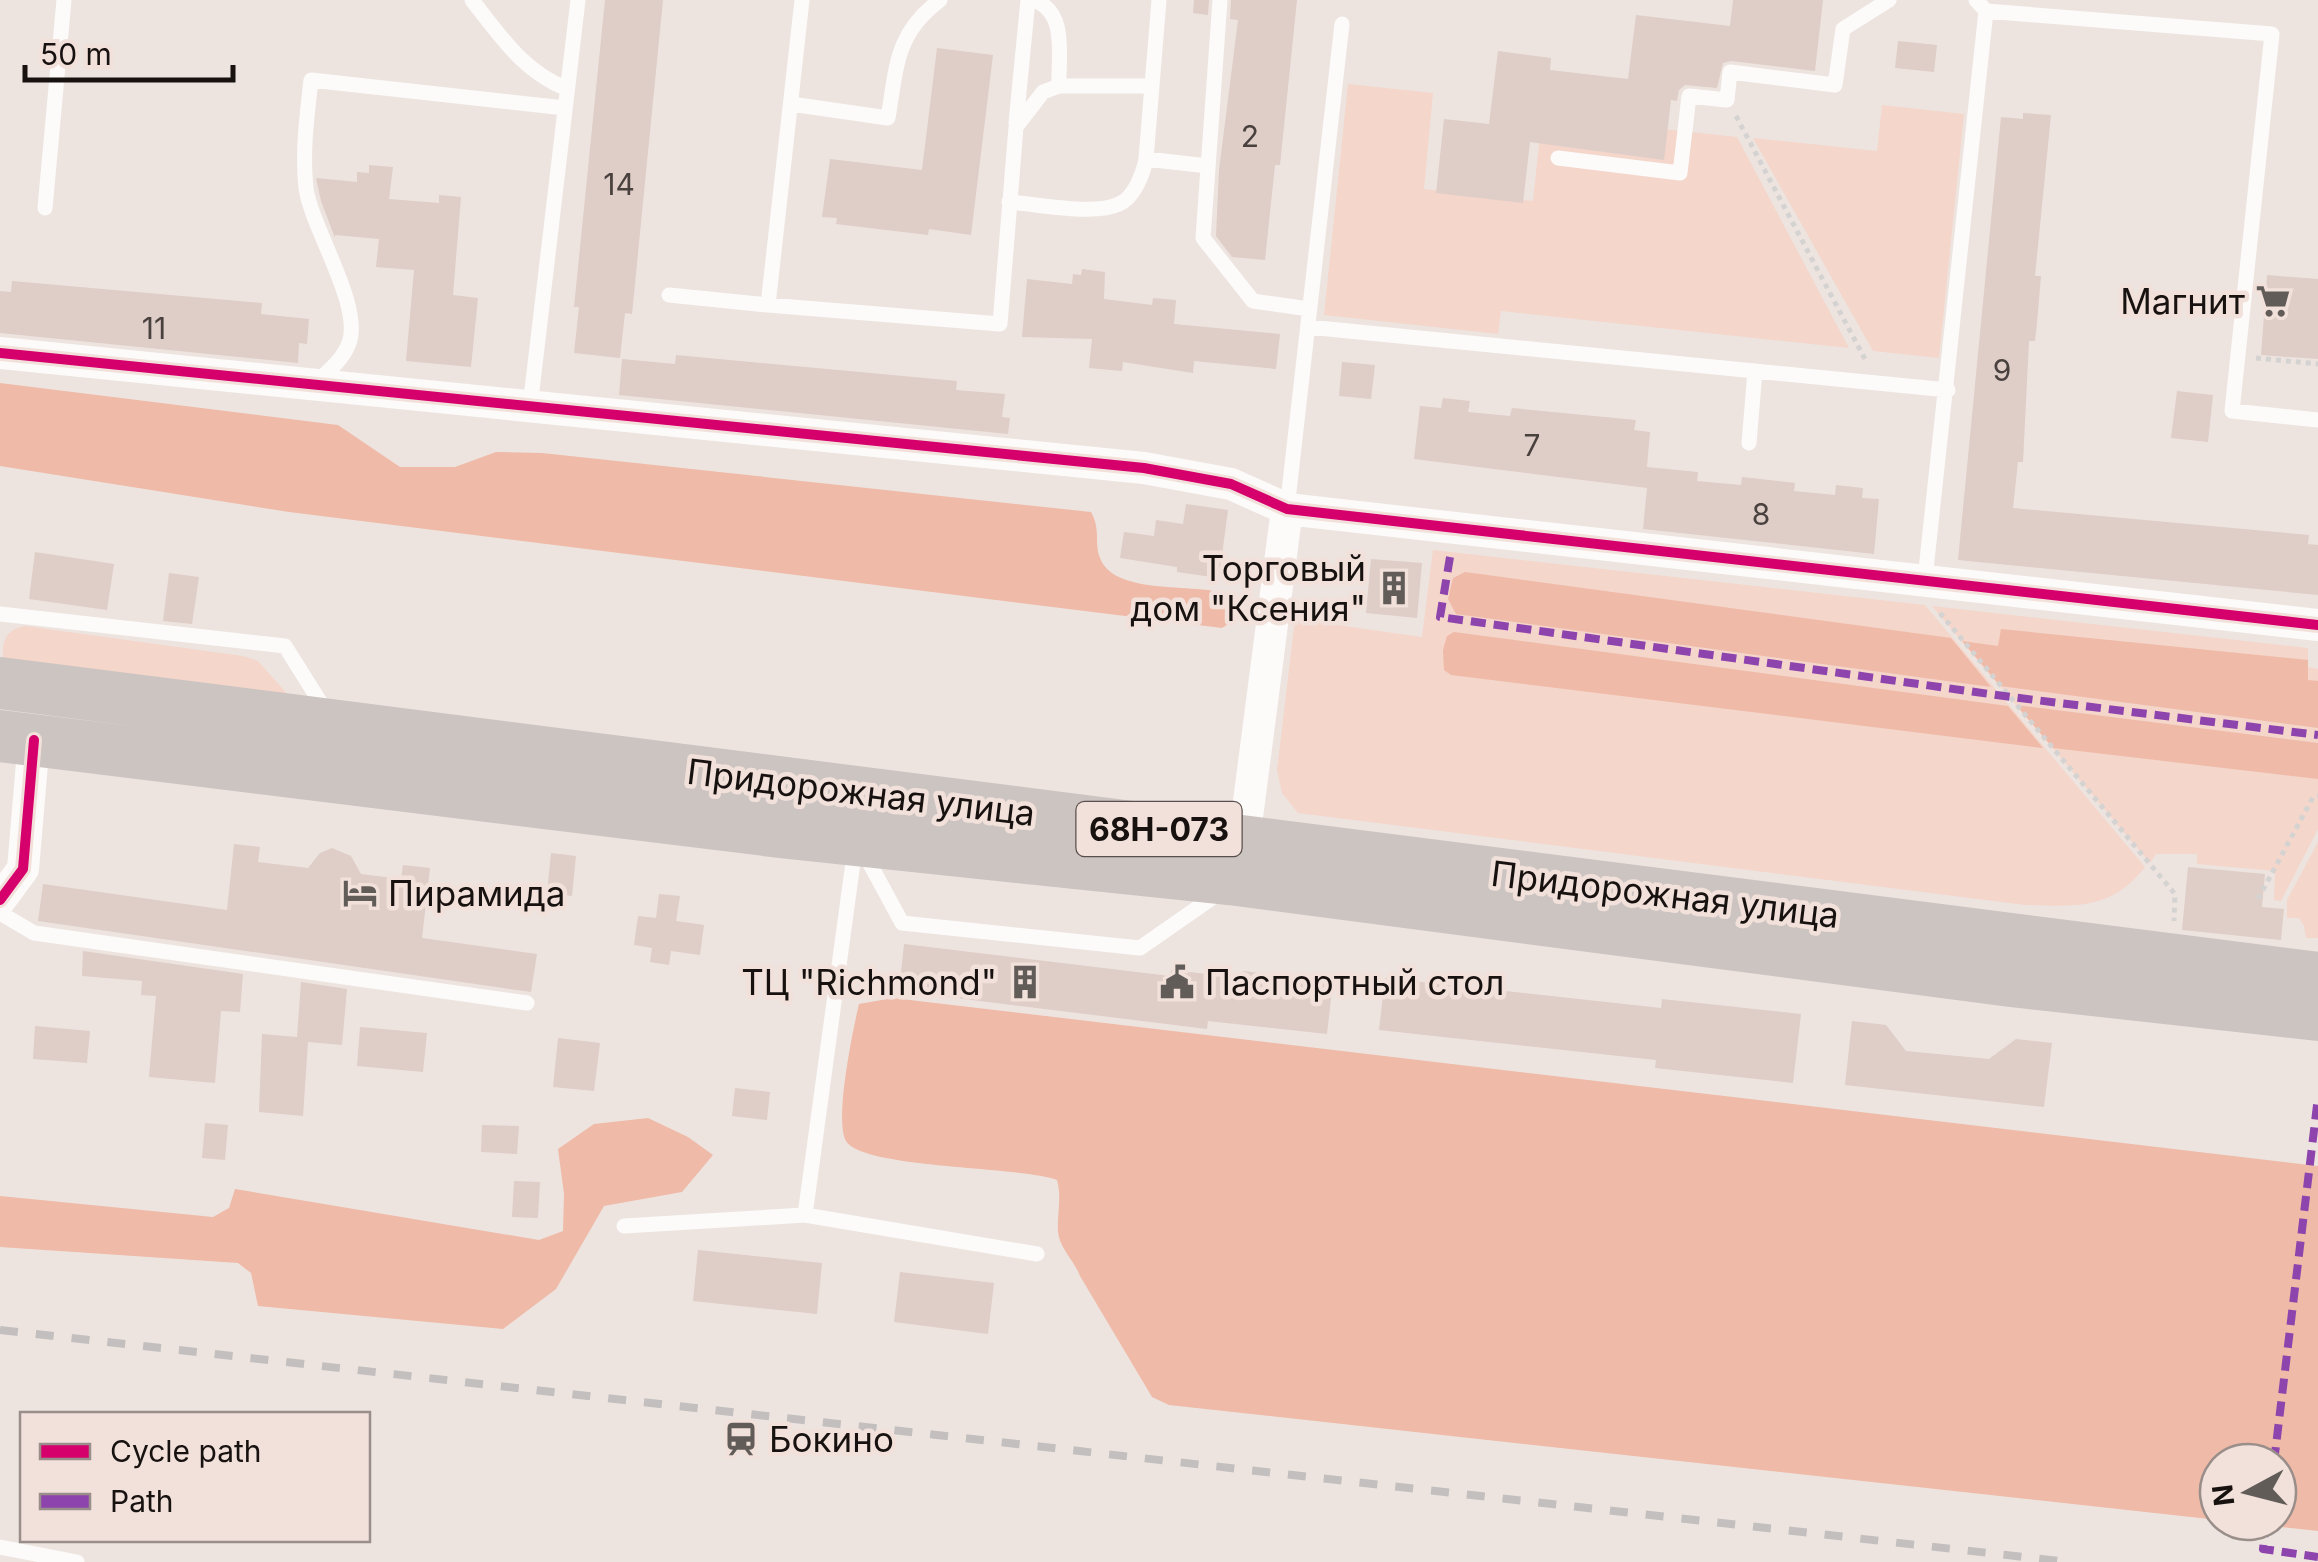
<svg xmlns="http://www.w3.org/2000/svg" width="2318" height="1562" viewBox="0 0 2318 1562" font-family="Inter,sans-serif">
<style>
.green{fill:#f4d6cb}
.forest{fill:#efbaa7}
.building{fill:#dfcdc7}
.lines{fill:none;stroke-linecap:round;stroke-linejoin:round}
.path{stroke:#d5d3d2;stroke-width:5;stroke-dasharray:5 5;stroke-linecap:butt}
.lane{stroke:#fcfbfa;stroke-width:15}
.street{stroke:#fcfbfa;stroke-width:32}
.primary{stroke:#ccc4c1;stroke-width:52}
.rail{stroke:#c2bfbe;stroke-width:8;stroke-dasharray:18 18;stroke-linecap:butt}
.quiet{stroke:#8e44ad;stroke-width:8;stroke-dasharray:15 8;stroke-linecap:butt}
.cycleway-casing{stroke:#f2e1db;stroke-width:16}
.cycleway{stroke:#d6006c;stroke-width:10}
.labels{text-anchor:middle;dominant-baseline:central;stroke-width:9;stroke-linejoin:round;paint-order:stroke}
.number-label{font-size:30px;fill:#49413e}
.shield{fill:#f2e1db;stroke:#59504d;stroke-width:2.5}
.shield-label{font-size:32px;font-weight:bold;fill:#171210}
.poi-label{font-size:35px;fill:#171210;stroke:#f2e1db;text-anchor:end}
.street-label{font-size:35px;fill:#171210;stroke:#f2e1db}
</style>
<rect width="100%" height="100%" fill="#ede4e0"/>
<path class="green" d="M1348 84 1433 93 1424 189 1533 201 1542 116 1737 137 1849 348 1501 311 1498 334 1324 315Z
M1882 105 1964 114 1939 358 1873 351 1753 138 1877 151Z
M1433 550 1925 605 2145 867C2111 911 2075 906 2025 905L1298 813 1282 793 1277 770 1295 619 1422 637Z
M1932 606 2308 648V667L2318 669V829L2281 901 2274 900 2275 871 2197 864V854H2156L2150 863Z
M25 626 243 656 258 661 290 697 4 661C0 643 6 629 25 626Z
M2318 842V938H2306L2304 926 2299 918H2287V900Z"/>
<path class="forest" d="M0 383 338 425 400 467H455L496 452 542 453 1091 512C1101 530 1094 542 1100 558 1116 600 1209 579 1240 599L1238 618 1222 628 289 512 0 466Z
M1465 572 1951 638 1991 687 1456 614 1448 599 1453 578Z
M2001 629 2308 660V680L2318 681V728L2000 686 1962 641 1998 646Z
M1454 632 2008 706 2043 748 1451 675 1444 670 1443 650 1447 636Z
M2016 705 2318 743V779L2053 748Z
M893 998 2318 1166V1531L2234 1522H2278V1462H2218V1520L1169 1405 1152 1397 1080 1276C1074 1260 1059 1248 1058 1231 1057 1212 1062 1198 1057 1180 1020 1166 863 1169 846 1141 834 1121 853 1029 859 1004Z
M648 1118 688 1137 713 1155 682 1192 604 1206 556 1289 503 1329 258 1306 251 1273 238 1263 0 1247V1196L213 1217 229 1208 235 1189 539 1240 563 1231 564 1194 558 1149 594 1124Z"/>
<path class="building" d="M605 0H663L632 314 625 313 620 358 574 353 579 307H574Z
M1194 0H1209L1208 15 1193 13Z
M1231 0H1297L1280 165H1275L1265 260 1232 257 1216 236 1219 170 1238 20 1230 19Z
M1733 0H1823L1815 71 1731 61 1723 63 1717 88 1685 85 1679 90 1677 101 1671 100 1664 160 1530 142 1523 203 1436 193 1444 119 1489 124 1498 51 1551 58 1550 70 1628 79 1636 15 1730 26Z
M1898 41 1937 45 1934 72 1895 68Z
M937 48 993 55 971 235 929 229 928 235 836 224 837 218 822 217 830 159 922 170Z
M2023 113 2051 115 2035 276H2041L2037 323 2035 341H2029L2023 462H2018L2013 508 2309 535 2308 544 2318 545V595L1958 560 2001 117 2023 119Z
M369 165 393 167 389 199 439 203V195L461 197 453 295 478 298 471 367 406 361 414 270 376 267 379 239 335 235V238L321 201 316 178 357 182V172L369 173Z
M1082 269 1105 272 1104 299 1152 305 1153 298 1176 300 1174 324 1280 334 1276 369 1194 361 1193 373 1123 362 1122 371 1089 368 1092 339 1022 337 1027 279 1072 284 1073 274 1081 275Z
M2267 275 2318 279V359L2261 355Z
M12 281 262 303 261 314 309 319 307 344 299 343 298 363 0 333V291L11 292Z
M676 355 957 381 956 390 1005 394 1002 417 1010 418 1008 434 619 395 622 359 675 364Z
M1342 362 1375 365 1371 399 1339 396Z
M2177 391 2213 395 2208 442 2171 438Z
M1443 398 1470 401 1468 412 1510 416 1512 408 1636 420 1634 430 1650 432 1647 467 1698 472 1697 481 1741 485 1742 477 1795 483 1794 491 1835 495 1836 485 1863 488 1862 498 1879 499 1874 554 1643 529 1647 488 1414 459 1420 406 1441 408Z
M1186 504 1228 510 1219 578 1177 572V567L1120 558 1124 532 1154 536 1156 520 1183 524Z
M35 552 114 564 107 610 29 599Z
M1371 559 1422 563 1417 618 1366 613Z
M169 573 199 577 192 624 163 621Z
M234 844 260 847 258 862 308 868 320 853 332 848 351 856 361 874 401 879 403 865 430 868 422 938 537 954 531 992 38 921 43 884 227 910Z
M551 853 576 856 572 896 547 893Z
M2188 867 2265 874 2262 907 2284 909 2281 940 2182 930Z
M659 894 680 896 676 921 704 925 700 955 671 951 669 965 650 962 652 948 634 945 638 916 656 918Z
M904 944 1170 976 1171 970 1242 978 1243 971 1333 981 1327 1034 1208 1021 1207 1029 899 991Z
M83 951 243 974 240 1012 221 1011 215 1083 149 1077 156 996 141 995 142 981 82 976Z
M1385 978 1661 1008 1662 999 1801 1014 1793 1083 1655 1068 1656 1060 1379 1030Z
M301 982 347 989 342 1045 308 1042 303 1116 259 1112 262 1034 297 1037Z
M1852 1021 1886 1025 1906 1051 1989 1059 2016 1039 2052 1043 2044 1107 1845 1085Z
M35 1026 90 1031 87 1063 33 1059Z
M360 1027 427 1033 423 1072 357 1066Z
M558 1038 600 1043 594 1091 553 1087Z
M735 1088 770 1092 767 1120 732 1116Z
M205 1123 228 1125 225 1160 202 1158Z
M482 1125 519 1126 517 1154 481 1152Z
M514 1181 540 1182 538 1218 512 1217Z
M698 1250 822 1263 817 1314 693 1301Z
M900 1272 994 1283 988 1334 894 1322Z"/>
<g class="lines">
<path class="path" d="M1736 116 1867 363
M2256 358 2318 364
M1940 613 2175 894 2174 921
M2258 899 2313 797 2318 796"/>
<path class="lane" d="M472 0C501 37 523 71 567 89
M1220 0 1203 238 1253 301 1309 309
M1986 11 2272 34 2232 411 2318 420
M1059 86H1151
M791 104 888 118C897 66 895 34 940 0
M1016 123 1028 0
M1558 158 1680 173 1689 96 1727 100 1730 72 1835 85 1843 29 1889 0
M1146 159 1208 166
M1009 202C1037 204 1094 216 1119 204 1134 198 1143 174 1146 159L1159 0
M45 208 64 0
M669 295 768 305 802 0
M768 305 1000 324 1016 127 1043 92 1059 86C1058 55 1068 13 1034 0
M1308 327 1948 390
M315 384C327 372 343 360 349 343 363 306 311 227 306 188 302 152 307 116 311 80L565 108
M530 407 578 0
M1749 443 1755 371
M1287 509 1342 24
M1925 579 1986 11 1976 0
M0 614 285 646 327 713
M863 851 902 923 1140 948 1219 893
M0 913 34 933 527 1003
M805 1215 855 848
M624 1226 805 1215 1037 1254
M0 1547 77 1562"/>
<path class="street" d="M0 353 1144 468 1231 484 1287 509 2318 625
M1244 840 1287 509
M0 900 23 869 34 740"/>
<path class="primary" d="M0 683 2318 978
M0 736 789 833 1237 880 2011 981 2318 1015"/>
<path class="rail" d="M0 1330 2069 1562"/>
<path class="quiet" d="M1450 557 1440 617 2011 697 2318 735
M2274 1462 2318 1097
M2266 1522 2263 1549 2318 1557"/>
<g class="cycleway-casing">
<path id="cycleway" d="M0 353 1144 468 1231 484 1287 509 2318 625
M0 900 23 869 34 740"/>
</g>
<use href="#cycleway" class="cycleway"/>
</g>
<defs>
<g id="supermarket-bare" transform="scale(2.7)"><path d="M-6-5.5h2.5l.6 2H6L4.5 2H-2.5L-4.4-4H-6ZM-1.5 3.2a1.3 1.3 0 1 0 .1 0ZM3 3.2a1.3 1.3 0 1 0 .1 0Z" fill="#625c59" stroke="#f2e1db" stroke-width="2.5" paint-order="stroke"/></g>
<g id="building-bare" transform="scale(2.7)"><path d="M-4-6H4V6H1V3H-1V6H-4ZM-2.5-4.3h1.7v1.8h-1.7ZM.8-4.3h1.7v1.8H.8ZM-2.5-1h1.7V.8h-1.7ZM.8-1h1.7V.8H.8Z" fill="#625c59" stroke="#f2e1db" stroke-width="2.5" paint-order="stroke"/></g>
<g id="hotel-bare" transform="scale(2.7)"><path d="M-6-4.5h1.5V1H6V5H4.5V3h-9V5H-6ZM-4 0a1.8 1.8 0 1 1 3.6 0ZM.5 0V-2.5h3Q6-2.5 6 0Z" fill="#625c59" stroke="#f2e1db" stroke-width="2.5" paint-order="stroke"/></g>
<g id="civic-bare" transform="scale(2.7)"><path d="M-.6-6.5H3V-4.5H.6V-3L4-1V1h2V6H-6V1h2V-1L-.6-3ZM-1.2 2.5V6h2.4V2.5Z" fill="#625c59" stroke="#f2e1db" stroke-width="2.5" paint-order="stroke"/></g>
<g id="station-bare" transform="scale(2.7)"><path d="M-3-6H3Q5-6 5-4V2Q5 4 3 4L4.5 6H3L1.5 4h-3L-3 6H-4.5L-3 4Q-5 4-5 2V-4Q-5-6-3-6ZM-3.5-4v3h7v-3ZM-3.5 1v1.5H-2V1ZM2 1v1.5H3.5V1Z" fill="#625c59" stroke="#f2e1db" stroke-width="2.5" paint-order="stroke"/></g>
</defs>
<g fill-rule="evenodd">
<use href="#supermarket-bare" x="2273" y="301"/>
<use href="#building-bare" x="1394" y="588"/>
<use href="#hotel-bare" x="360" y="893"/>
<use href="#building-bare" x="1025" y="982"/>
<use href="#civic-bare" x="1177" y="982"/>
<use href="#station-bare" x="741" y="1439"/>
</g>
<g class="labels">
<g class="number-label">
<text x="1250" y="136">2</text>
<text x="619" y="184">14</text>
<text x="154" y="328">11</text>
<text x="2002" y="370">9</text>
<text x="1532" y="445">7</text>
<text x="1761" y="514">8</text>
</g>
<rect class="shield" x="1076.5" y="802" width="165" height="54" rx="8"/>
<g class="shield-label">
<text x="1159" y="829">68Н-073</text>
</g>
<g class="poi-label">
<text x="2245" y="301">Магнит</text>
<text x="1366" y="568">Торговый<tspan x="1366" dy="40">дом "Ксения"</tspan></text>
<text x="388" y="893" text-anchor="start">Пирамида</text>
<text x="997" y="982">ТЦ "Richmond"</text>
<text x="1205" y="982" text-anchor="start">Паспортный стол</text>
<text x="769" y="1439" text-anchor="start">Бокино</text>
</g>
<g class="street-label">
<text transform="translate(861 792) rotate(7)">Придорожная улица</text>
<text transform="translate(1665 894) rotate(7)">Придорожная улица</text>
</g>
</g>
<rect x="20" y="1412" width="350" height="130" fill="#f2e1db" stroke="#9a8e8a" stroke-width="2.5"/>
<rect x="40" y="1444" width="50" height="15" fill="#d6006c" stroke="#9a8e8a" stroke-width="2.5"/>
<text x="110" y="1462" font-size="30" fill="#171210">Cycle path</text>
<rect x="40" y="1494" width="50" height="15" fill="#8e44ad" stroke="#9a8e8a" stroke-width="2.5"/>
<text x="110" y="1512" font-size="30" fill="#171210">Path</text>
<g transform="translate(2248 1492) rotate(263)"><circle r="48" fill="#f2e1db" stroke="#9a8e8a" stroke-width="2.5"/>
<path d="M0-8L18 38L0 25L-18 38Z" fill="#625c59"/>
<text y="-15" font-size="28" font-weight="bold" text-anchor="middle" fill="#171210">N</text>
</g>
<path d="M25 65v15h208v-15" fill="none" stroke="#171210" stroke-width="5"/>
<text x="40" y="65" font-size="30" fill="#171210" stroke="#f2e1db" stroke-width="8" paint-order="stroke">50 m</text>
</svg>
